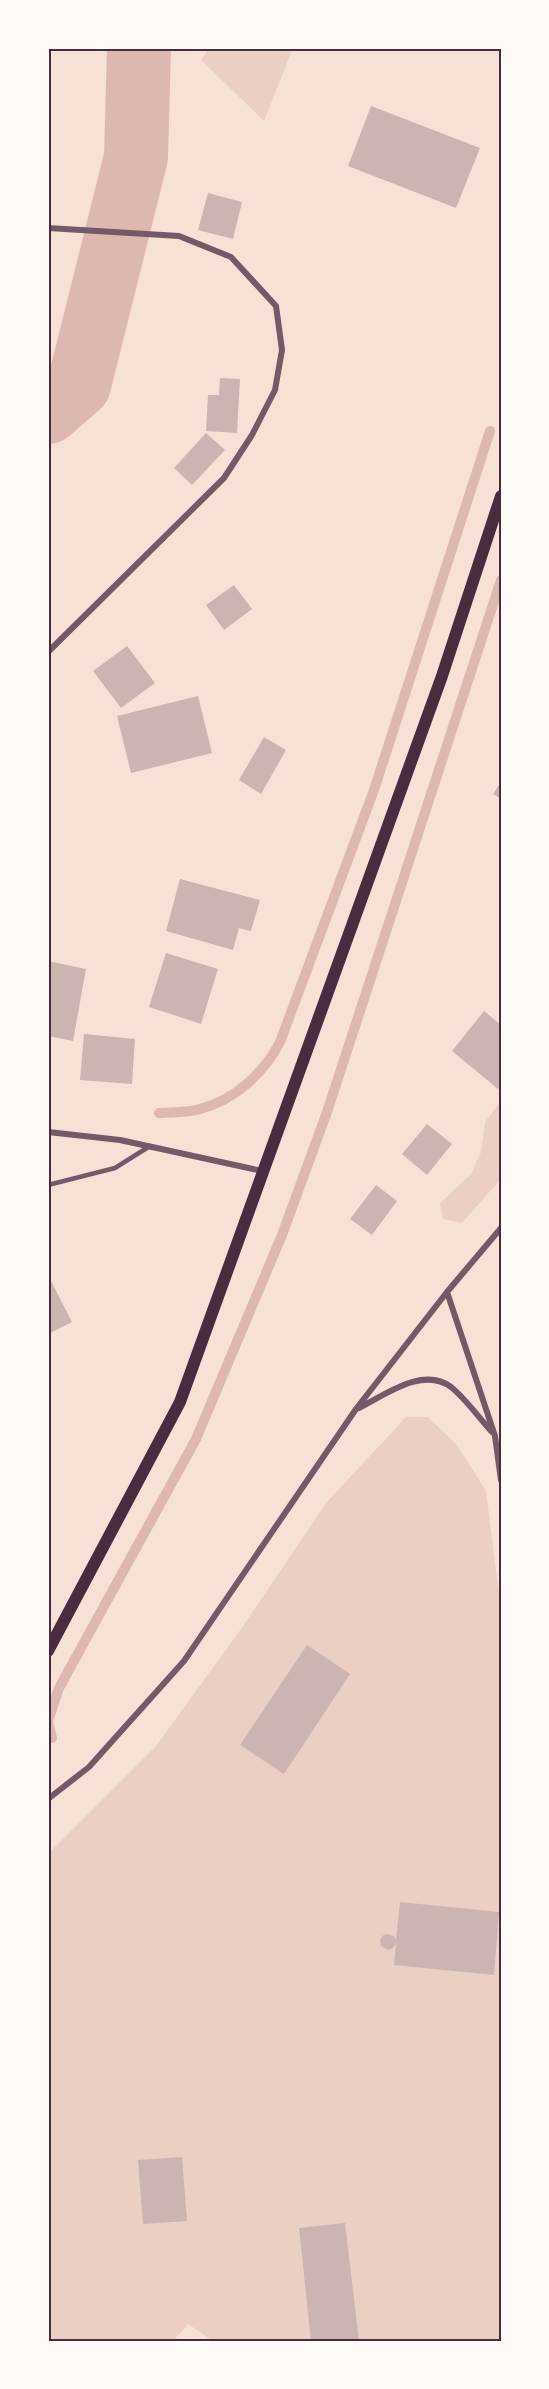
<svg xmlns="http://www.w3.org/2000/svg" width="549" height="2389" viewBox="0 0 549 2389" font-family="Inter,sans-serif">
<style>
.green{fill:#ebcfc5}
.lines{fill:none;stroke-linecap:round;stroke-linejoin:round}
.stream{stroke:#dcb8b0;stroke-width:10}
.river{stroke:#dcb8b0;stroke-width:64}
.building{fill:#ccb4b1}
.service{stroke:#755966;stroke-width:4.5}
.minor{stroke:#755966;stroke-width:6}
.secondary{stroke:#4a2c40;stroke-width:12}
.neatline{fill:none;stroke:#4a2c40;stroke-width:2}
</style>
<rect width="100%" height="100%" fill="#f7e1d7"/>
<path class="green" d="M209 48H293L264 121 201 60Z
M501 1101V1179L462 1223 443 1219 440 1203 471 1174 481 1152 485 1122Z
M406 1417H428L457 1445 486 1491 501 1610V2341H213L188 2324 173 2341H48V1854L156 1746 241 1629 326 1503Z"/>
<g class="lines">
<path class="stream" d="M159 1113C172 1112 188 1113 200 1109 235 1100 264 1073 280 1042L374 790 490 431
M48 1721 59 1688 196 1439 282 1235 327 1112 501 580
M48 1722 52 1738"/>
<path class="river" d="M48 412 79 385 136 157 139 48"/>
</g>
<path class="building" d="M371 106 480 148 456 208 348 166Z
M208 193 242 202 233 239 198 230Z
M220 378 240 379 237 433 206 431 208 395H219Z
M206 433 225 450 192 485 174 468Z
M234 585 252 609 224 630 206 605Z
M127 646 155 683 121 708 93 671Z
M198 696 212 753 131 773 117 716Z
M264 737 286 750 261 794 239 780Z
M501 782V799L493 794Z
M180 879 260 900 251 931 239 928 233 950 166 931Z
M166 953 218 969 201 1024 149 1007Z
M48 961 86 969 73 1041 48 1036Z
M484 1011 501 1025V1085L498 1089 452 1051Z
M84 1034 135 1039 132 1084 80 1080Z
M48 1055 51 1056 50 1073H48Z
M427 1124 452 1144 427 1175 402 1154Z
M376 1185 397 1201 372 1235 350 1219Z
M48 1275 72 1322 48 1334Z
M307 1645 350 1674 284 1774 240 1745Z
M400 1902 499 1912 494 1975 394 1965 396 1943 393 1948 388 1950 381 1946 380 1941 382 1936 387 1934 394 1936 396 1940Z
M182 2157 187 2221 143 2224 138 2160Z
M345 2223 359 2341H311L299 2228Z"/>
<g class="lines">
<path class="service" d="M48 1185 115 1168 150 1146"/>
<path class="minor" d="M48 228 179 236 231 257 276 306 282 350 275 390 252 435 224 478 48 652
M48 1132 120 1140 262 1171
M447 1292 495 1436 501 1480
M359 1408C385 1395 423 1366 451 1387 466 1399 479 1418 492 1432
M48 1799 89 1767 184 1661 356 1409 447 1292 501 1228"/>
<path class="secondary" d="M48 1651 180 1402 442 676 501 496"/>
</g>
<rect width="549" height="2389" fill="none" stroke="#fffaf5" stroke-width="99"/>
<rect x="50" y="50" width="450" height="2290" class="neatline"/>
</svg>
